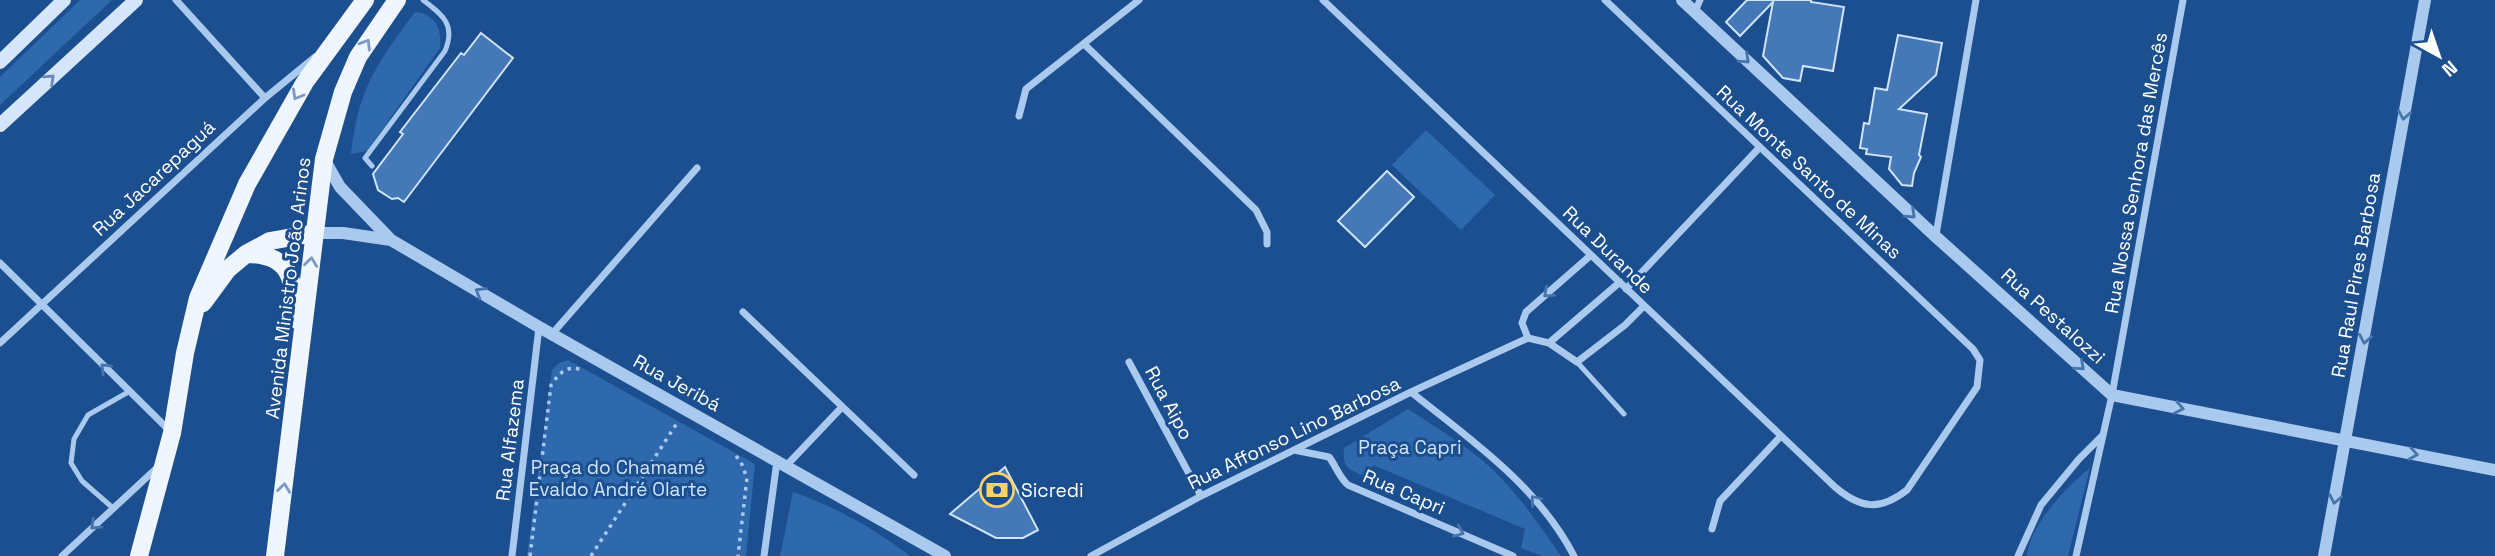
<svg xmlns="http://www.w3.org/2000/svg" width="2495" height="556" viewBox="0 0 2495 556" font-family="'Space Grotesk',sans-serif">
<style>
.green{fill:#2e69ad}
.building{fill:#4478b7;stroke:#cfe3fa;stroke-width:2}
.lines{fill:none;stroke-linecap:round;stroke-linejoin:round}
.path{stroke:#a9c9ee;stroke-width:3.5;stroke-dasharray:3.5 5;stroke-linecap:butt}
.service{stroke:#a9c9ee;stroke-width:5}
.minor{stroke:#a9c9ee;stroke-width:7}
.tertiary{stroke:#a9c9ee;stroke-width:12}
.secondary{stroke:#d6e6fa;stroke-width:14}
.primary{stroke:#f0f6ff;stroke-width:18}
.oneway{stroke:#7b9ac1}
.oneway2{stroke:#4674ac}
.oneway3{stroke:#668bba}
.labels{text-anchor:middle;dominant-baseline:central;stroke-width:6;stroke-linejoin:round;paint-order:stroke}
.street-label{font-size:19px;fill:#fff;stroke:#1b4f8f}
.park-label{font-size:19px;fill:#cfe3fa;stroke:#1b4f8f}
.poi-label{font-size:19px;fill:#fff;stroke:#1b4f8f;text-anchor:start}
</style>
<rect width="100%" height="100%" fill="#1b4f8f"/>
<path class="green" d="M80 0H112L0 105V77Z
M415 12C436 14 442 29 440 48L367 151 351 154C358 89 377 63 415 12Z
M1426 130 1495 195 1461 230 1392 165Z
M568 360 755 464 746 556H527L552 370 559 363Z
M1408 409C1437 428 1468 446 1493 470 1519 495 1540 526 1561 556H1542L1521 548 1525 529 1373 465 1368 478C1350 469 1342 470 1344 448Z
M2090 468 2068 556H2027C2029 526 2067 486 2090 468Z
M793 492C834 506 875 529 910 556H780Z"/>
<path class="building" d="M1747 0H1811V2L1844 7 1833 71 1803 66 1800 81 1783 78 1763 56 1773 2 1740 36 1726 22Z
M481 33 513 58 404 202 398 198 392 199 378 190 373 174 403 134 400 132 461 53 464 55Z
M1898 35 1942 43 1936 75 1899 109 1927 114 1919 155 1921 157 1914 173 1912 186 1902 185 1889 169 1891 157 1866 154 1867 149 1860 148 1864 123 1869 124 1875 88 1887 90Z
M1387 171 1414 197 1365 247 1338 221Z
M1005 467 1038 530 1023 538H996L950 514Z"/>
<g class="lines">
<path class="path" d="M736 456 741 462 747 478 738 556
M530 556 551 385C560 372 567 365 582 370
M591 556 677 423"/>
<path class="service" d="M372 166 365 158 445 51C456 25 443 15 423 0
M1577 362 1624 414
M113 508 82 481 71 463 74 439 88 415 130 391"/>
<path class="minor" d="M176 0 265 98
M1323 0 1835 487C1861 509 1880 511 1907 490L1977 387 1980 360 1973 349 1605 0
M1695 12 1700 0
M1084 44 1256 210 1267 232V244
M1019 116 1026 89 1139 0
M1936 235 1976 0
M0 263 171 432
M1626 289 1760 147
M743 312 914 475
M552 334 697 168
M1528 338 1522 323 1526 312 1591 255
M0 343 265 98 315 57
M1549 343 1620 282
M1129 362 1201 496
M1411 392C1471 440 1538 486 1574 556
M1294 450 1329 457C1336 466 1339 477 1348 485L1513 556
M786 466 842 407
M1712 529 1720 501 1781 436
M62 556 160 465
M512 556 539 327
M764 556 777 461
M1091 556 1201 496 1411 392 1528 338 1549 343 1577 362 1625 325 1644 306
M2018 556 2041 505 2079 459 2103 435
M2076 556 2112 395 2183 0"/>
<path class="tertiary" d="M1682 0 1935 236 2112 395 2495 470
M324 159 340 187 391 240 539 327 945 556
M315 233H343L391 240
M2324 556 2425 0"/>
<path class="secondary" d="M0 62 64 0
M0 125 136 0"/>
<path class="primary" d="M246 254 270 241 315 233
M203 303 228 269 246 254C293 254 293 281 297 320
M139 556 172 433 185 353 198 298 247 184 305 82 365 0
M275 556 324 159 343 92 358 57 397 0"/>
</g>
<defs><path id="oneway-chevron" d="M-2-3.5L2.5 0L-2 3.5" fill="none" stroke-width="1.6" stroke-linecap="round" stroke-linejoin="round" transform="scale(1.75)"/></defs>
<g class="oneway">
<use href="#oneway-chevron" transform="translate(366 44) rotate(-58)"/>
<use href="#oneway-chevron" transform="translate(297 95) rotate(120)"/>
<use href="#oneway-chevron" transform="translate(311 262) rotate(-83)"/>
<use href="#oneway-chevron" transform="translate(284 488) rotate(-83)"/>
</g>
<g class="oneway2">
<use href="#oneway-chevron" transform="translate(1745 59) rotate(43)"/>
<use href="#oneway-chevron" transform="translate(2404 115) rotate(100)"/>
<use href="#oneway-chevron" transform="translate(1911 214) rotate(43)"/>
<use href="#oneway-chevron" transform="translate(480 292) rotate(-149)"/>
<use href="#oneway-chevron" transform="translate(1548 293) rotate(139)"/>
<use href="#oneway-chevron" transform="translate(2365 339) rotate(100)"/>
<use href="#oneway-chevron" transform="translate(2080 366) rotate(42)"/>
<use href="#oneway-chevron" transform="translate(105 368) rotate(-136)"/>
<use href="#oneway-chevron" transform="translate(2179 408) rotate(11)"/>
<use href="#oneway-chevron" transform="translate(2413 454) rotate(10)"/>
<use href="#oneway-chevron" transform="translate(2335 499) rotate(101)"/>
<use href="#oneway-chevron" transform="translate(1535 500) rotate(-130)"/>
<use href="#oneway-chevron" transform="translate(95 525) rotate(137)"/>
<use href="#oneway-chevron" transform="translate(1459 532) rotate(23)"/>
</g>
<use class="oneway3" href="#oneway-chevron" transform="translate(50 79) rotate(-43)"/>
<defs>
<g id="bank-ring" transform="scale(1.75)"><circle r="9.5" fill="#1b4f8f" stroke="#ffd166" stroke-width="1.5"/><path d="M-6-4H6V4H-6ZM0-2.3a2.3 2.3 0 1 0 0 4.6a2.3 2.3 0 1 0 0-4.6Z" fill="#ffd166"/></g>
</defs>
<g fill-rule="evenodd">
<use href="#bank-ring" x="997" y="490"/>
</g>
<g class="labels">
<g class="street-label">
<text transform="translate(1809 172) rotate(43)">Rua Monte Santo de Minas</text>
<text transform="translate(2136 173) rotate(-80)">Rua Nossa Senhora das Mercês</text>
<text transform="translate(154 178) rotate(-43)">Rua Jacarepaguá</text>
<text transform="translate(1608 250) rotate(44)">Rua Durande</text>
<text transform="translate(2356 275) rotate(-80)">Rua Raul Pires Barbosa</text>
<text transform="translate(288 288) rotate(-83)">Avenida Ministro João Arinos</text>
<text transform="translate(2053 316) rotate(42)">Rua Pestalozzi</text>
<text transform="translate(677 383) rotate(29)">Rua Jeribá</text>
<text transform="translate(1169 403) rotate(62)">Rua Aipo</text>
<text transform="translate(1294 433) rotate(-26)">Rua Affonso Lino Barbosa</text>
<text transform="translate(510 440) rotate(-83)">Rua Alfazema</text>
<text transform="translate(1404 492) rotate(23)">Rua Capri</text>
</g>
<g class="park-label">
<text x="1410" y="447">Praça Capri</text>
<text x="618" y="467">Praça do Chamamé<tspan x="618" dy="22">Evaldo André Olarte</tspan></text>
</g>
<g class="poi-label">
<text x="1021" y="490">Sicredi</text>
</g>
</g>
<g transform="translate(2439 56) rotate(140)" stroke="#1b4f8f" stroke-width="5" paint-order="stroke">
<path d="M0-5L12 26L0 18L-12 26Z" fill="#ffffff"/>
<text y="-10" font-size="19" font-weight="bold" text-anchor="middle" fill="#ffffff">N</text>
</g>
</svg>
